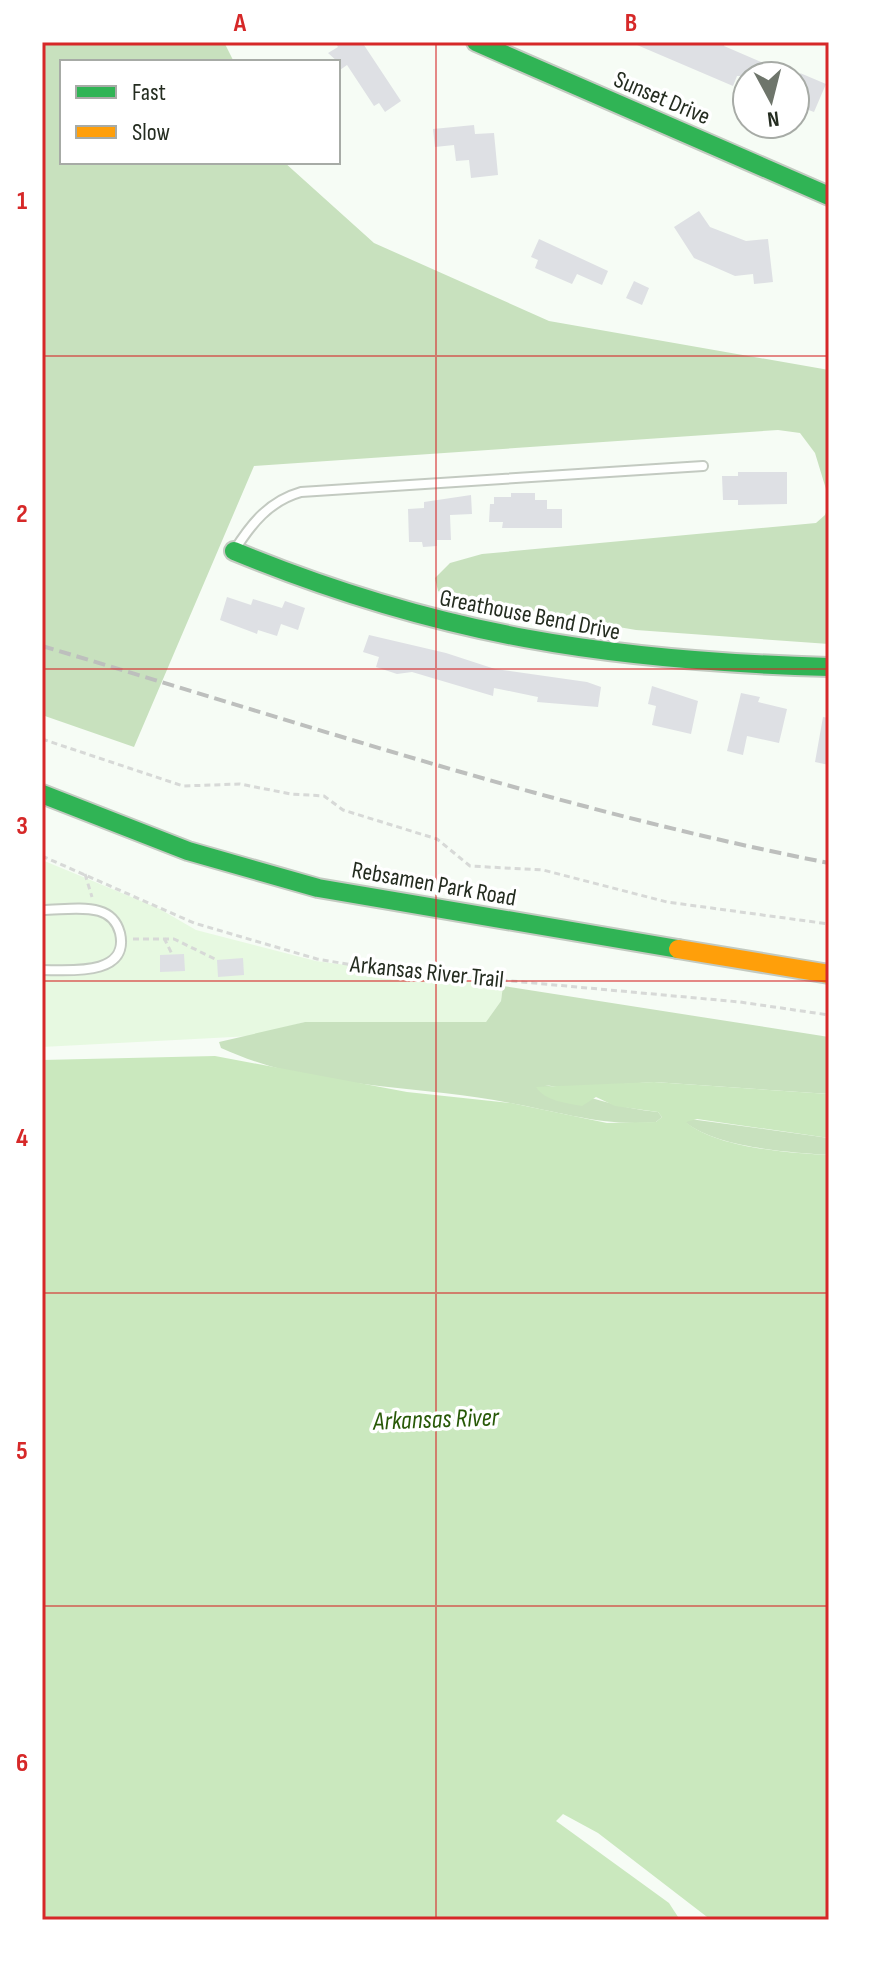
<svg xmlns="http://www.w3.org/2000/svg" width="871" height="1962" viewBox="0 0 871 1962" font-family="'Sofia Sans Condensed',sans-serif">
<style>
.green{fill:#e7f9e1}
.forest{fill:#c8e1be}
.water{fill:#cae8be}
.building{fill:#dee0e4}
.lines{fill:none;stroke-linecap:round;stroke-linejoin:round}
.lane-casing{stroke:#c3cac1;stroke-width:12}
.fast-casing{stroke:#c3cac1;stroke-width:22}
.slow-casing{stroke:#c3cac1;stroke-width:22}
.path{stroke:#d7d9d7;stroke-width:3;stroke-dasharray:6 4;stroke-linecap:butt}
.lane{stroke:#fefffe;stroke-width:8}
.fast{stroke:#30b455;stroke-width:18}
.slow{stroke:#ff9f0a;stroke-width:18}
.rail{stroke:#bdbfbd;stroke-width:4;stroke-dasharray:12 6;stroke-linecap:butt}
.grid{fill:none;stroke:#d62828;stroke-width:2;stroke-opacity:0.55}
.labels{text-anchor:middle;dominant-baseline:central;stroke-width:7;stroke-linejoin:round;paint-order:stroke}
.street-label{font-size:24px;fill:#242c20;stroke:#fff}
.water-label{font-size:26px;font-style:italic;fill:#285907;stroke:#fff}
.neatline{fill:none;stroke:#d62828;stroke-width:3}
.grid-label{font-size:26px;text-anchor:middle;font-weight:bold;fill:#d62828}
</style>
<rect width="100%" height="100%" fill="#f6fcf5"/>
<path class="green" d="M42 860 158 908 196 930 316 961 503 986 501 1001 486 1022H305L252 1036 42 1047Z"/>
<path class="forest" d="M42 42H224L234 62H62V162H284L374 243 549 321 829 370V499L815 453 800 433 778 430 254 466 134 747 42 715Z
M829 504V644L636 630 450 598 438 591 435 578 450 563 482 554 816 523 825 515Z
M503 986 829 1037V1094L654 1082 564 1088 545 1085C583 1094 619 1109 658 1112L662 1117 656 1122C605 1127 560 1112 510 1103 414 1084 313 1090 221 1048L219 1042 305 1022H486L501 1001Z
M690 1119 829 1138V1155C788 1152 718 1148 685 1122Z"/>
<path class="water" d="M215 1056 407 1092 511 1103 607 1123 656 1122 662 1117 658 1112 615 1106 596 1097 582 1106C566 1103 545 1101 536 1087L654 1082 829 1094V1138L697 1119 686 1122C716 1148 790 1153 829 1155V1920H711L598 1833 563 1814 556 1821 669 1903 680 1920H42V1060Z"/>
<path class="building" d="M335 42H362L401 101 385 112 379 103 374 106 347 65 340 70 338 62 328 53 338 47Z
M630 42H725L724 46 794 76H737L733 86Z
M800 73 826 84 814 112 795 105V75L802 78Z
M474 125 475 134 494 133 498 175 471 178 469 160 456 161 454 145 435 147 433 129Z
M699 211 710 227 746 241 768 239 773 282 754 284 753 274 735 276 694 258 674 227Z
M539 239 608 271 602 285 577 274 572 284 535 268 538 260 531 257Z
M634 281 649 288 642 305 626 298Z
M738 472H787V504L738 505V500H723L722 476H738Z
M511 493H535V500H547V509H562V528H502L503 522H489L490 504H494V497H511Z
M471 495 472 514 450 515 451 540H437V546L423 547 422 542H409L408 509 424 508V502Z
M227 597 251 605 253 599 282 608 285 601 305 608 298 630 281 624 277 636 258 630 257 634 220 620Z
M369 635 446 653 495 669 587 682 601 687 598 707 537 702 538 697 533 696 494 688 493 696 412 672 397 674 376 667 379 657 363 652Z
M652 686 698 701 691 734 652 725 656 706 648 704Z
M741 693 760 697 758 702 787 709 779 743 747 736 743 755 727 751Z
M823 717 829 718V765L815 762Z
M184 954 185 971 160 972V955Z
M243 958 244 975 218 977 217 960Z"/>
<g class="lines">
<g class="lane-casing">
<path id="lane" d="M234 551C251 524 269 501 301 492L703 466
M42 910C60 910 82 906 99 911 110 914 117 922 120 933 130 977 67 970 42 970"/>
</g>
<g class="fast-casing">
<path id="fast" d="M476 42 829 196
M234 551C438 635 609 661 829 667
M42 794 188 851 318 888 678 949"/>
</g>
<g class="slow-casing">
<path id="slow" d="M678 949 829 974"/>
</g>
<path class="path" d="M42 739 183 786 240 784 291 794 324 796 343 810 437 839 470 866 543 870 667 902 829 924
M42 856 194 923 317 959 370 968 740 1002 829 1015
M85 874 92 897
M164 938 172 954
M133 939H174L217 960"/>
<use href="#lane" class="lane"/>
<use href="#fast" class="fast"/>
<use href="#slow" class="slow"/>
<path class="rail" d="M42 646C302 723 562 811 829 863"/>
</g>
<path class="grid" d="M436 42V1920M42 356H829M42 669H829M42 981H829M42 1293H829M42 1606H829"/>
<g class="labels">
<g class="street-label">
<text transform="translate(662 98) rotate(23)">Sunset Drive</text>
<text transform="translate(530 615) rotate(11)">Greathouse Bend Drive</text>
<text transform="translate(434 884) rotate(10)">Rebsamen Park Road</text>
<text transform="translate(427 972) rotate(6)">Arkansas River Trail</text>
</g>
<g class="water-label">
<text transform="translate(436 1420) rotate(-2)">Arkansas River</text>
</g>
</g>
<rect width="871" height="1962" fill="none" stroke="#ffffff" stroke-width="88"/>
<rect x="60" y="60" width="280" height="104" fill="#ffffff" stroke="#a7aba6" stroke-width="2"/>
<rect x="76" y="86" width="40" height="12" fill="#30b455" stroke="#a7aba6" stroke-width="2"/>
<text x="132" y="100" font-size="24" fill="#242c20">Fast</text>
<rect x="76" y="126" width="40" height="12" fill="#ff9f0a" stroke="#a7aba6" stroke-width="2"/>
<text x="132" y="140" font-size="24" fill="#242c20">Slow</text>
<g transform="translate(771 100) rotate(173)"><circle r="38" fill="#ffffff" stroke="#a7aba6" stroke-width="2"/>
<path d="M0-6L14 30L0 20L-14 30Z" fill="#6e756b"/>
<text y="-12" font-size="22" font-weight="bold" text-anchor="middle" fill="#242c20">N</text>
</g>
<rect x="44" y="44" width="783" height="1874" class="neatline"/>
<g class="grid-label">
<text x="240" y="31">A</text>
<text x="631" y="31">B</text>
<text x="22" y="209">1</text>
<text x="22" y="522">2</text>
<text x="22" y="834">3</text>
<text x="22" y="1146">4</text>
<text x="22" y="1459">5</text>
<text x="22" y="1771">6</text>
</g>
</svg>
